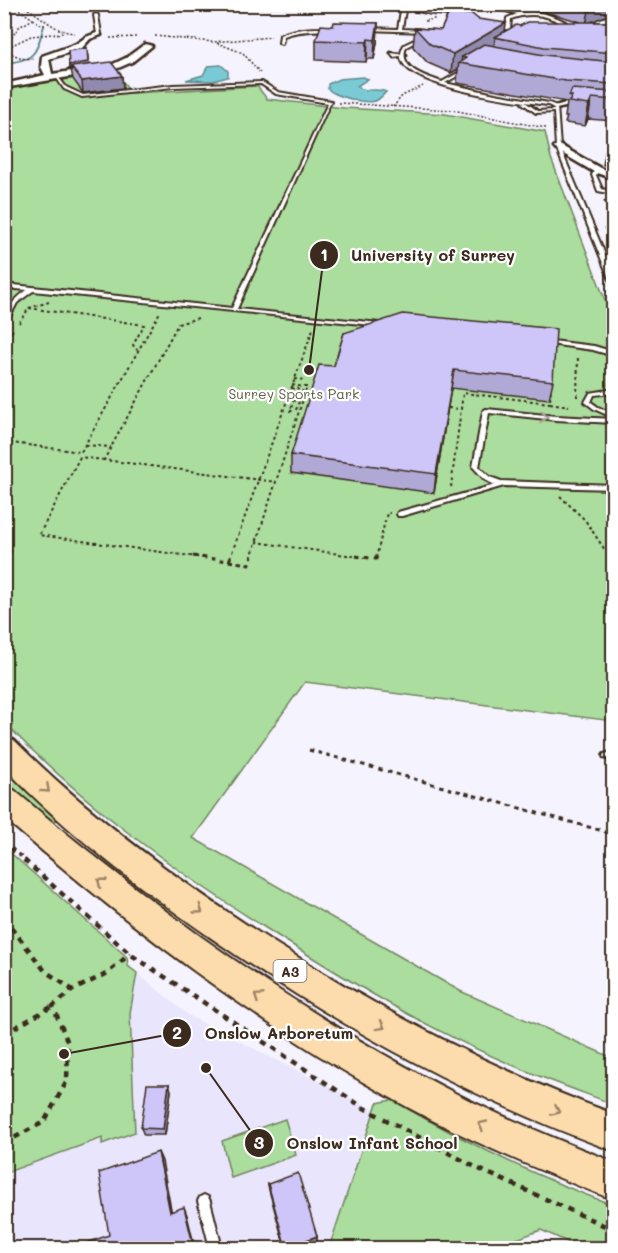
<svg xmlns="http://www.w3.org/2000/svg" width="618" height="1253" viewBox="0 0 618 1253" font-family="Mali,sans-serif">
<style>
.built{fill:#e9e5fc}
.green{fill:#aadd9e;stroke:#72845e;stroke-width:1.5}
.water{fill:#7acad6;stroke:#618a8c;stroke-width:1.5}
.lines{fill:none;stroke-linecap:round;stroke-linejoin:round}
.stream{stroke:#618a8c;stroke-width:2}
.service-casing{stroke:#3b2a1e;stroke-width:4}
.minor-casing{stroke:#3b2a1e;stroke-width:5}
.trunk-casing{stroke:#3b2a1e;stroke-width:4}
.path-far3{stroke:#3b2a1e;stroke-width:1.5;stroke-dasharray:2 2;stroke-linecap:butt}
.path-far2{stroke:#3b2a1e;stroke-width:2;stroke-dasharray:3 3;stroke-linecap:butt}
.path-far1{stroke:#3b2a1e;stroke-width:3;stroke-dasharray:4.5 4.5;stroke-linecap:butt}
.path{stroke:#3b2a1e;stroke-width:4.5;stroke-dasharray:6 6;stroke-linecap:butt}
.service{fill:#fff;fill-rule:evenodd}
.minor{fill:#fff;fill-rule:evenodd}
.trunk{fill:#fcdcac;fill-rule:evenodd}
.wall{fill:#b1a9d5;stroke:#3b2a1e;stroke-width:1.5}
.shaded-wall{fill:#908aae;stroke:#3b2a1e;stroke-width:1.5}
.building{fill:#cec5f8;stroke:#3b2a1e;stroke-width:1.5}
.oneway{stroke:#a79f9a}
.oneway2{stroke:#9c8365}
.labels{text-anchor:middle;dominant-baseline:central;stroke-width:4.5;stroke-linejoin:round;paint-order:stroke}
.far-park-label{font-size:14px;fill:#5c6044;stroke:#fff}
.shield{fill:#fff;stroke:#766a62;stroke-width:1.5}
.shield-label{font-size:14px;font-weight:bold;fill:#3b2a1e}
.leader{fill:none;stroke:#3b2a1e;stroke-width:2}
.callout-dot{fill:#3b2a1e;stroke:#fff;stroke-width:2}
.mark-label{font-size:18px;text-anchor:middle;font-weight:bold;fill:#fff}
.callout-label{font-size:16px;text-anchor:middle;font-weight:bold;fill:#3b2a1e;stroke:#fff;stroke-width:4.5;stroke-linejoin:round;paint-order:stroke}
</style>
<rect width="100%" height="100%" fill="#f5f3fe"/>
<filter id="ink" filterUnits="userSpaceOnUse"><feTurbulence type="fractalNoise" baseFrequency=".0167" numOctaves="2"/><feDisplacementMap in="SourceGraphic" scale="12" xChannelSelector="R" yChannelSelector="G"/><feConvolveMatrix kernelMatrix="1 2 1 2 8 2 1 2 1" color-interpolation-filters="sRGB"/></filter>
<g filter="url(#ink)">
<path class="built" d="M137 973 191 1017 391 1118 433 1248H5V1174L110 1135Z"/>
<path class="green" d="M115 72 132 93 257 86 267 99 344 108 445 114 545 132 551 158 613 321V721L305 682 193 838 460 991 613 1058V1104C584 1093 553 1082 524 1070 431 1032 345 979 261 925 168 866 81 802 5 723V89Z
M4 766 60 817 52 824 5 780Z
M5 848 127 957 128 966 137 973 130 1013 135 1132 102 1144V1138L5 1173Z
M392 1100C463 1141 537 1177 613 1205V1248H581L541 1230 492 1248H329L377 1103Z
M285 1119 296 1155 231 1178 222 1141Z"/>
<path class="water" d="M221 65 228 71V77L213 81 186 80 203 75 208 66Z
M363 77 368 79 357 86C367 94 376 87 386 92 383 95 379 100 375 101 365 104 334 96 328 89V84L339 79Z"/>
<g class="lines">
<path class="stream" d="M4 63C36 60 35 55 44 26"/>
<g class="service-casing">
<path id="service" d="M402 4H406L402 29 424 30 425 32 367 30 365 29 367 28 398 29Z
M481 4C493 4 505 10 518 12 523 13 527 12 532 12 546 13 560 18 572 26L569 27C550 16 532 11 511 19L510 29 508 30 506 29 507 18 517 14Z
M96 14 98 15 101 34 99 35 97 34 94 15Z
M328 28 329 30C314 31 299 30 284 36L282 44 279 43 280 35C295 28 312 28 328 28Z
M422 36 425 37 406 47C398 69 425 76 442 82L465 69 466 71 445 83 495 94 549 103 557 106 560 147 614 276V284L611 283 556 147 554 112 536 113 522 103 525 102 538 111 554 110V108L548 105C518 101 418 89 403 63 399 57 401 51 404 45Z
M54 74H56L66 87 83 95 173 85 262 82 278 92 331 101 237 309 380 323 382 324V326L33 291 17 303 7 322 4 324C4 308 16 299 27 290L4 288V284L232 308 328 103 276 94 261 84 173 87 82 97 64 89Z
M595 169 599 170 596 175 602 189 614 192V194L598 191 592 175Z
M544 340 594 346 614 352V356L593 350 542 343 541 342Z
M614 389V393L594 395 591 402 598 407 614 414V418L594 409 585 402 590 393Z
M486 409 556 416 614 419V423L556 420 489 413 479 467 490 477 501 481 614 485V489L504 486 402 516H398L397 514 398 512 495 485 485 480 473 467 483 411Z
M4 546 10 551 9 553H4Z
M614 751V758L607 759 604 758 603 756 604 754Z
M204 1195 208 1197 210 1201 222 1248H210L198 1201 200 1197Z"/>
</g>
<g class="minor-casing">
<path id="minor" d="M99 32 101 35 90 39 82 48 49 59 52 74 111 65 126 58 145 44 152 46 132 62 116 69 4 88V84L45 75 41 67 42 56 76 44 86 37Z
M391 53 406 55 394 57Z
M565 103 614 107V111L565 107 556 109 552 107Z
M558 144 600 168 614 173V179L594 172 555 149 554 147Z"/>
</g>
<g class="trunk-casing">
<path id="trunk" d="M4 737 14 740C93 819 184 885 278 945 385 1013 495 1071 614 1114V1151C469 1098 336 1025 210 937 137 886 66 832 4 767Z
M4 787 14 790C151 906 295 1011 455 1093 506 1119 560 1141 614 1162V1200C552 1175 490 1150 430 1119 275 1038 136 933 4 818Z"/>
</g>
<path class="path-far3" d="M17 4C40 12 51 31 74 33
M33 19 41 25H47
M425 21 434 19V15
M155 36 213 42 271 37
M110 38 136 37
M217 43 243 53 261 74
M4 47 19 27 33 19 11 4
M4 49 31 36 63 33
M4 51 25 59 34 58
M338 103 452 110 546 128
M393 107 402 96 423 86"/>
<path class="path-far2" d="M604 200 614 223
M604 229 614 227
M608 291 614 304
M29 308 144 325 133 345 137 350
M198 318 178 324 104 460 276 482
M19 323 29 308 49 302
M4 342 13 330
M294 379 306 380
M292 385 304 387
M291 388 298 389 290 411H295
M577 397 578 355
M550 403 569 406
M448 408 462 409
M296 410 304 387
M4 442 81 452 160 312
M86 445 111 447
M104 460 80 457 39 535 204 558
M451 487 463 393 550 403 551 386
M560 496 585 520 605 550
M256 542 367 558
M230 558 313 329
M251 558 307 387H304
M376 558 387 513H390"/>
<path class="path-far1" d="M193 556 249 564 252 556
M356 556 376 559 377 556
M229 561 231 556
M309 750 614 834
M4 842 26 861"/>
<path class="path" d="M24 860 130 954 364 1108 479 1169 614 1230
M4 918 45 971 73 990 106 974 130 954
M4 1034 53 1006
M4 1143 44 1122 67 1081 68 1043 53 1006 73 990"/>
<use href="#service" class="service"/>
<use href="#minor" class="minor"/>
<use href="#trunk" class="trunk"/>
</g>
<path class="wall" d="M407 4 451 12V14H460L478 19 505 32 520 26 581 22 517 4H614V13L590 22H614V121L588 119 585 126 565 123 567 117H565L567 102 457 83 458 69 451 73 428 63 413 47 415 28 441 30 447 16 430 15 407 10Z
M378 23 377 43 374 59H367L366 62 316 60V40L333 26Z
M89 64 122 76 123 88 83 93 73 79 71 69H69V65Z
M614 139V167L603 165 607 143Z
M344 333 553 381 549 399 451 388 434 493 291 473V455L334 366Z
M169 1084 171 1091 165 1135H144L141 1128Z
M268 1184 317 1236V1241L298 1248H285L269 1190Z"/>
<path class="shaded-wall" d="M604 4H614L613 13 586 24 589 11Z
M378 23 377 43 374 59 375 40Z
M506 23 504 39 495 37 494 48 466 58 462 57 461 63H459L458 69 451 73 453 54Z
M368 39 367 59 366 62 367 42Z
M87 48 89 66 71 67V69H69V65Z
M122 76 123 88 83 93 82 81Z
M592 98 588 119 585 126 589 105Z
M454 370 451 388 434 493 436 474Z
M169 1084 171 1091 165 1135 163 1129Z
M158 1152 162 1161 173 1220 170 1212Z
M184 1207 187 1215 195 1248H194Z
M317 1236V1241L298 1248H286Z"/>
<path class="building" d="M408 4H443L451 12 431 11 408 6Z
M457 4H459L460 14H453Z
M565 4H604L589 11Z
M451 14H472L478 19 506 23 453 54 430 44 415 28 441 30 448 15Z
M334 22 378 23 375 40 368 39 367 42 316 40 321 25 333 26Z
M527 22H614V53L544 47 495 37 516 25 520 26Z
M484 44 544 55 614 62V84L566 81 459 63 466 58 462 57Z
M87 48 88 62 69 65 68 51Z
M111 62 122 76 82 81 71 67Z
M572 89 614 92V100L592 98 589 105 569 102 572 96H569Z
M614 139V144L607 143Z
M403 314 556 329 553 381 454 370 436 474 291 455 319 365 334 366 344 333Z
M147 1084H169L163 1129 141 1128Z
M158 1152 170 1212 184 1207 194 1248H73L109 1235 99 1173Z
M298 1173 317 1236 286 1248 268 1184Z"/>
<defs><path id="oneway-chevron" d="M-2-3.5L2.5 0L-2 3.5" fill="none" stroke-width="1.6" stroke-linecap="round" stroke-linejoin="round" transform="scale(1.5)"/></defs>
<use class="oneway" href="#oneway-chevron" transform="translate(544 417) rotate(6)"/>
<g class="oneway2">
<use href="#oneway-chevron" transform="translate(46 789) rotate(42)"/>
<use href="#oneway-chevron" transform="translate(101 882) rotate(-141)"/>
<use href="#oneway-chevron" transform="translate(199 910) rotate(36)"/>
<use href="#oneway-chevron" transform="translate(258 997) rotate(-146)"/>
<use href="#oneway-chevron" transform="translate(381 1026) rotate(29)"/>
<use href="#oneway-chevron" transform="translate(556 1111) rotate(23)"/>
<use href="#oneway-chevron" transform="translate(482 1125) rotate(-155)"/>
</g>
</g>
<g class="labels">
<g class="far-park-label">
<text x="294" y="393">Surrey Sports Park</text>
</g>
<rect class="shield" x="273.5" y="960" width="33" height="22" rx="4.5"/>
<g class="shield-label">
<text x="290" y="971">A3</text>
</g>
</g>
<path class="leader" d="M309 370L324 255M64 1054L177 1033M206 1068L259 1143"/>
<g class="callout-dot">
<circle cx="309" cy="370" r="6"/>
<circle cx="64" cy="1054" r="6"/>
<circle cx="206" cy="1068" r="6"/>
<circle cx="324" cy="255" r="15"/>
<circle cx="177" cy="1033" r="15"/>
<circle cx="259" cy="1143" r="15"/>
</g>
<g class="mark-label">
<text x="324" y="261">1</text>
<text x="177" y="1039">2</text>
<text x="259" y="1149">3</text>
</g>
<g class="callout-label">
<text x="433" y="261">University of Surrey</text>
<text x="279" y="1039">Onslow Arboretum</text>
<text x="372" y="1149">Onslow Infant School</text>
</g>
<rect width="618" height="1253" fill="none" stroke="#fff" stroke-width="24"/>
<rect x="12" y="12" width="594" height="1229" fill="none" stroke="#3b2a1e" stroke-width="2" filter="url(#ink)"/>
</svg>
